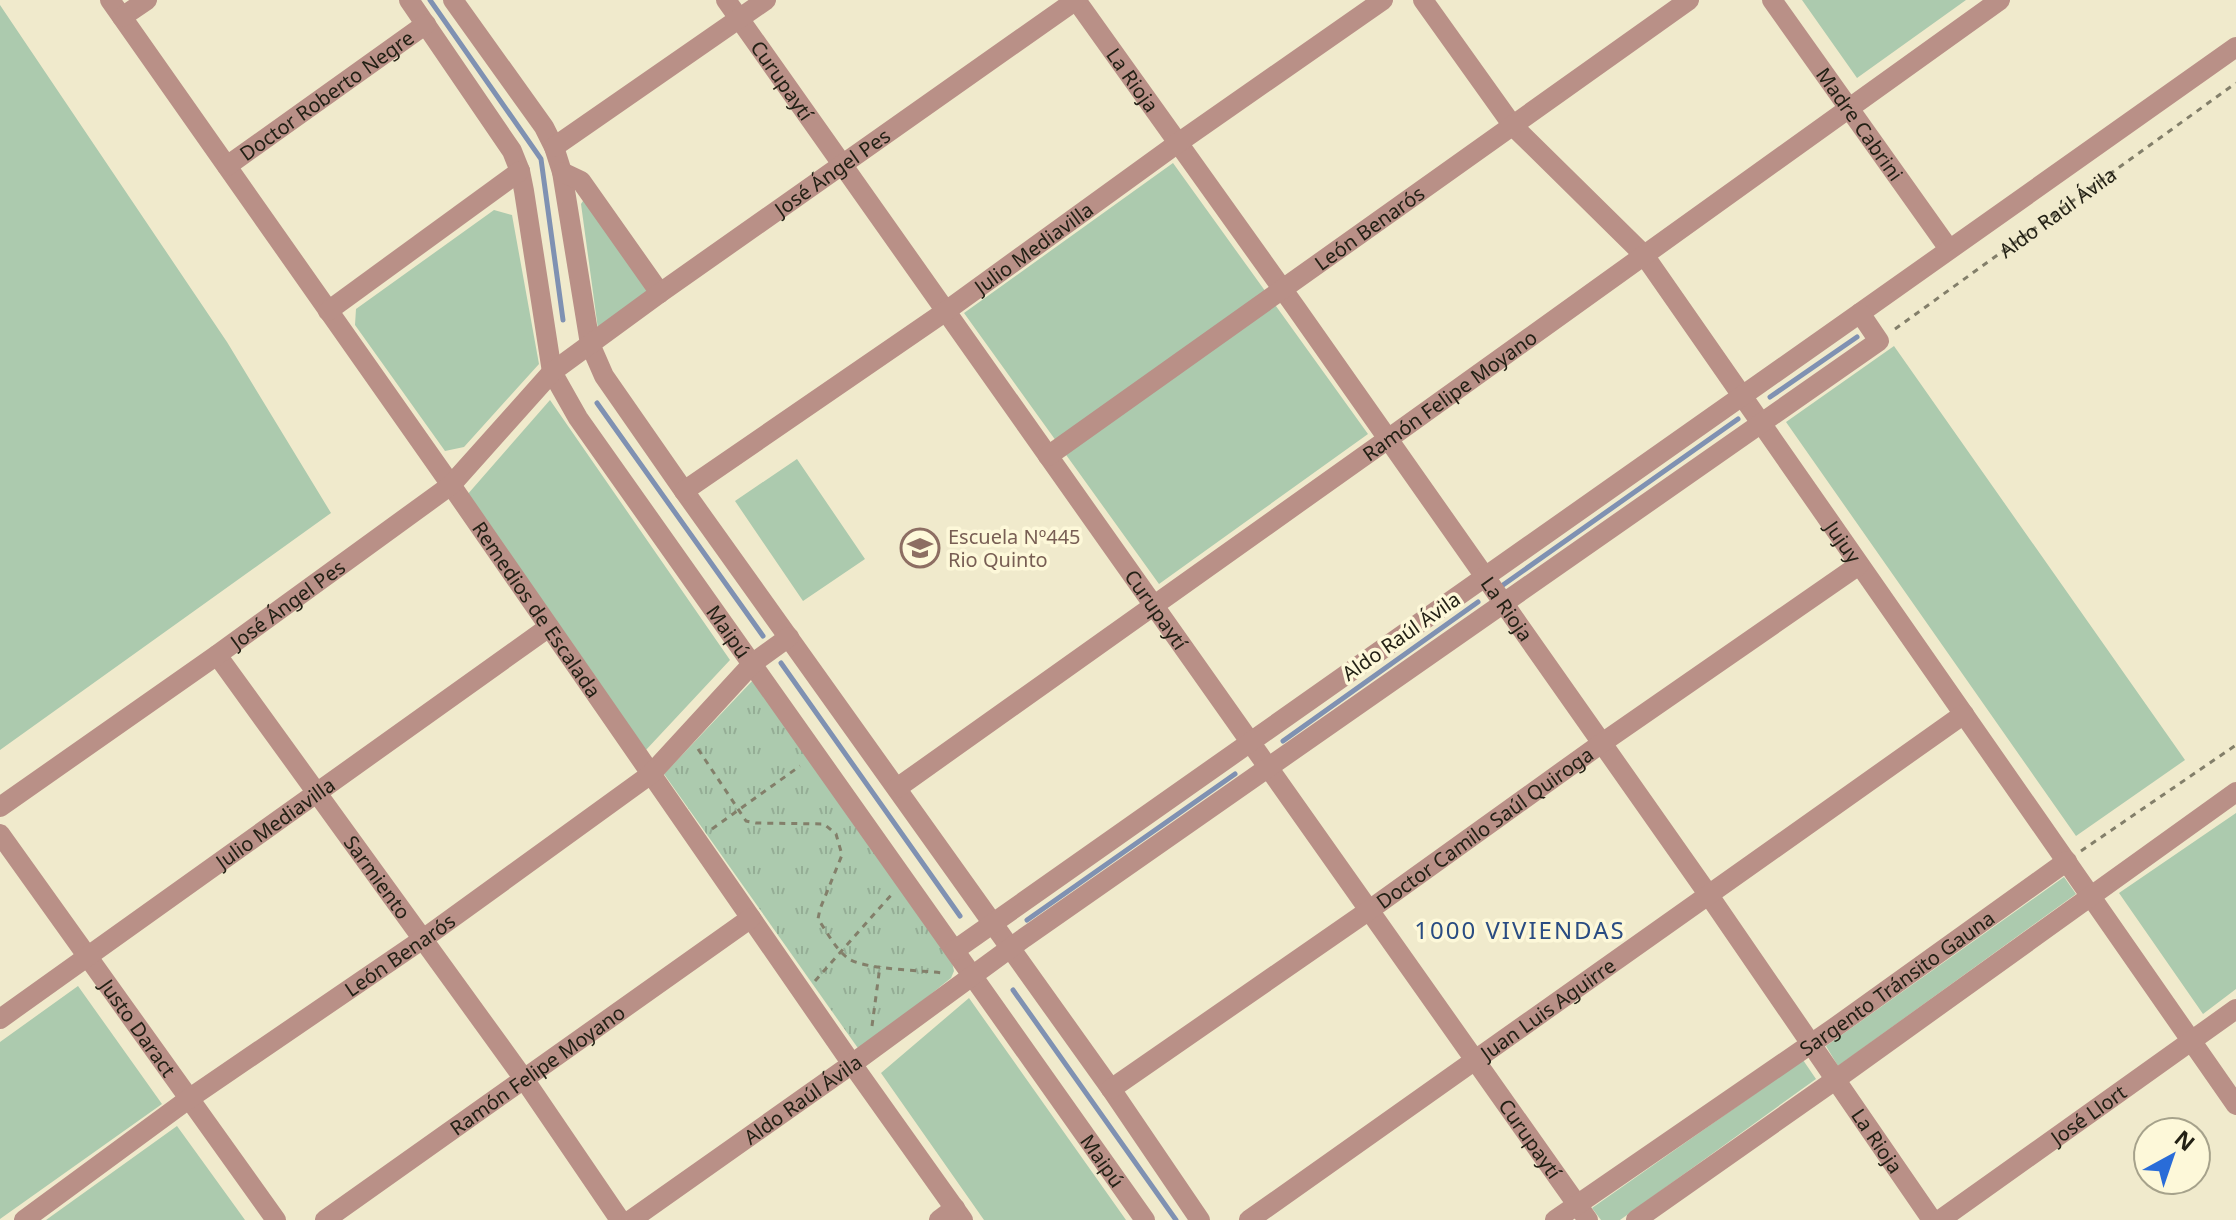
<svg xmlns="http://www.w3.org/2000/svg" width="2236" height="1220" viewBox="0 0 2236 1220" font-family="'Noto Sans',sans-serif">
<style>
.grass{fill:#accaae}
.park{fill:url(#park-tufts)}
.lines{fill:none;stroke-linecap:round;stroke-linejoin:round}
.stream{stroke:#7f91b2;stroke-width:5}
.path{stroke:#837f6a;stroke-width:3;stroke-dasharray:6 6;stroke-linecap:butt}
.minor{stroke:#b99087;stroke-width:20}
.labels{text-anchor:middle;dominant-baseline:central;stroke-width:7;stroke-linejoin:round;paint-order:stroke}
.street-label{font-size:20px;fill:#232115;stroke:#fdf8d9}
.education-label{font-size:20px;fill:#785e54;stroke:#fdf8d9;text-anchor:start}
.quarter-label{font-size:24px;letter-spacing:2px;fill:#2a4c82;stroke:#fdf8d9}
</style>
<defs>
<pattern id="park-tufts" width="24" height="20" patternUnits="userSpaceOnUse" patternTransform="scale(2)"><rect width="24" height="20" fill="#accaae"/><path d="M3 7l-1-3M5 7V3M7 7l1-3M15 17l-1-3M17 17v-4M19 17l1-3" fill="none" stroke="#94ad95"/></pattern>
</defs>
<rect width="100%" height="100%" fill="#f0eacc"/>
<path class="grass" d="M1802 0H1966L1857 78Z
M0 5 227 342 331 513 0 750Z
M1173 163 1368 434 1159 584 964 313Z
M585 198 650 289 598 329 581 204Z
M494 210 512 215 539 364 464 447 445 451 355 325 356 309Z
M1894 346 2185 760 2076 836 1786 422Z
M550 400 730 660 645 751 467 495Z
M797 459 865 559 803 601 735 501Z
M2236 813V989L2203 1014 2119 893Z
M2064 877 2076 894 1838 1066 1826 1046Z
M78 986 162 1104 0 1219V1042Z
M969 998 1126 1220H984L881 1073Z
M1803 1060 1816 1079 1620 1220H1601L1592 1208Z
M177 1126 245 1220H46Z"/>
<path class="park" d="M754 679 952 962 954 971 951 978 860 1051 664 774Z"/>
<g class="lines">
<path class="stream" d="M430 0 541 159 563 320
M1770 397 1857 337
M597 403 763 636
M1503 585 1738 419
M781 663 960 916
M1283 741 1478 602
M1027 920 1235 774
M1013 990 1176 1220"/>
<g class="path">
<path id="s1" d="M1895 329 2236 83"/>
<path d="M698 749 746 821 756 823 824 824 836 834 842 855 820 909 818 919C827 932 836 950 849 959 868 970 920 970 943 973"/>
<path d="M712 829 800 766"/>
<path d="M2081 851 2236 745"/>
<path d="M815 981 892 894"/>
<path d="M872 1026 880 966"/>
</g>
<g class="minor">
<path id="s2" d="M110 0 451 485 852 1064 963 1220"/>
<path id="s3" d="M409 0 512 151 520 171 524 191 552 372 578 418 1145 1220"/>
<path d="M453 0 544 127 554 147 562 172 590 344 604 376 684 491 1111 1089 1200 1220"/>
<path id="s4" d="M726 0 1588 1220"/>
<path id="s5" d="M1076 0 1296 308 1708 894 1932 1220"/>
<path id="s6" d="M1423 0 1513 126 1644 255 2236 1105"/>
<path id="s7" d="M1772 0 1949 249"/>
<path d="M122 17 147 0"/>
<path d="M554 147 766 0"/>
<path id="s8" d="M227 166 426 24"/>
<path d="M562 172 581 181 660 293"/>
<path d="M328 311 520 171"/>
<path d="M1860 313 2236 47"/>
<path id="s9" d="M1048 456 1689 0"/>
<path id="s10" d="M684 491 946 311 1178 143 1383 0"/>
<path id="s11" d="M217 655 524 1079 620 1220"/>
<path id="s12" d="M897 788 1388 439 2000 0"/>
<path id="s13" d="M0 807 217 655 451 485 552 372 660 293 1076 0"/>
<path id="s14" d="M0 834 276 1220"/>
<path id="s15" d="M0 1019 549 627"/>
<path id="s16" d="M1111 1089 1368 911 1602 743 1859 565"/>
<path id="s17" d="M24 1220 190 1098 423 939 651 774 753 663 789 637"/>
<path id="s18" d="M325 1220 751 918"/>
<path id="s19" d="M631 1220 852 1064 1024 938 1879 341 1860 313 955 950"/>
<path d="M939 1220 955 1208"/>
<path id="s20" d="M1249 1220 1964 714"/>
<path id="s21" d="M1555 1220 1834 1028 2067 861"/>
<path d="M1636 1220 1835 1080 2236 792"/>
<path id="s22" d="M1940 1220 2236 1009"/>
</g>
</g>
<defs>
<g id="school-ring" transform="scale(2)"><circle r="9.5" fill="#fdf8d9" stroke="#8d6e63" stroke-width="1.5"/><path d="M0-5L7-2L0 1L-7-2ZM-4 1L0 2.5L4 1V4Q0 6-4 4Z" fill="#8d6e63"/></g>
</defs>
<g fill-rule="evenodd">
<use href="#school-ring" x="920" y="548"/>
</g>
<g class="labels">
<g class="street-label">
<text stroke="none"><textPath href="#s5" startOffset="98">La Rioja</textPath></text>
<text stroke="none"><textPath href="#s4" startOffset="98">Curupaytí</textPath></text>
<text stroke="none"><textPath href="#s8" startOffset="122">Doctor Roberto Negre</textPath></text>
<text stroke="none"><textPath href="#s7" startOffset="152">Madre Cabrini</textPath></text>
<text stroke="none"><textPath href="#s13" startOffset="1050">José Ángel Pes</textPath></text>
<text stroke="none"><textPath href="#s1" startOffset="200">Aldo Raúl Ávila</textPath></text>
<text stroke="none"><textPath href="#s9" startOffset="394">León Benarós</textPath></text>
<text stroke="none"><textPath href="#s10" startOffset="426">Julio Mediavilla</textPath></text>
<text stroke="none"><textPath href="#s12" startOffset="678">Ramón Felipe Moyano</textPath></text>
<text stroke="none"><textPath href="#s6" startOffset="688">Jujuy</textPath></text>
<text stroke="none"><textPath href="#s13" startOffset="352">José Ángel Pes</textPath></text>
<text stroke="none"><textPath href="#s5" startOffset="746">La Rioja</textPath></text>
<text stroke="none"><textPath href="#s2" startOffset="744">Remedios de Escalada</textPath></text>
<text stroke="none"><textPath href="#s4" startOffset="746">Curupaytí</textPath></text>
<text stroke="none"><textPath href="#s3" startOffset="722">Maipú</textPath></text>
<text transform="translate(1401 636) rotate(-35)">Aldo Raúl Ávila</text>
<text stroke="none"><textPath href="#s15" startOffset="338">Julio Mediavilla</textPath></text>
<text stroke="none"><textPath href="#s16" startOffset="456">Doctor Camilo Saúl Quiroga</textPath></text>
<text stroke="none"><textPath href="#s11" startOffset="274">Sarmiento</textPath></text>
<text stroke="none"><textPath href="#s17" startOffset="460">León Benarós</textPath></text>
<text stroke="none"><textPath href="#s21" startOffset="416">Sargento Tránsito Gauna</textPath></text>
<text stroke="none"><textPath href="#s20" startOffset="366">Juan Luis Aguirre</textPath></text>
<text stroke="none"><textPath href="#s14" startOffset="238">Justo Daract</textPath></text>
<text stroke="none"><textPath href="#s18" startOffset="260">Ramón Felipe Moyano</textPath></text>
<text stroke="none"><textPath href="#s19" startOffset="210">Aldo Raúl Ávila</textPath></text>
<text stroke="none"><textPath href="#s22" startOffset="182">José Llort</textPath></text>
<text stroke="none"><textPath href="#s4" startOffset="1394">Curupaytí</textPath></text>
<text stroke="none"><textPath href="#s5" startOffset="1394">La Rioja</textPath></text>
<text stroke="none"><textPath href="#s3" startOffset="1370">Maipú</textPath></text>
</g>
<g class="education-label">
<text x="948" y="536">Escuela Nº445<tspan x="948" dy="23">Rio Quinto</tspan></text>
</g>
<g class="quarter-label">
<text x="1520" y="929">1000 VIVIENDAS</text>
</g>
</g>
<g transform="translate(2172 1156) rotate(40)"><circle r="38" fill="#fdf8d9" stroke="#a6a28b" stroke-width="2"/>
<path d="M0-6L14 30L0 20L-14 30Z" fill="#296cd8"/>
<text y="-12" font-size="22" font-weight="bold" text-anchor="middle" fill="#232115">N</text>
</g>
</svg>
